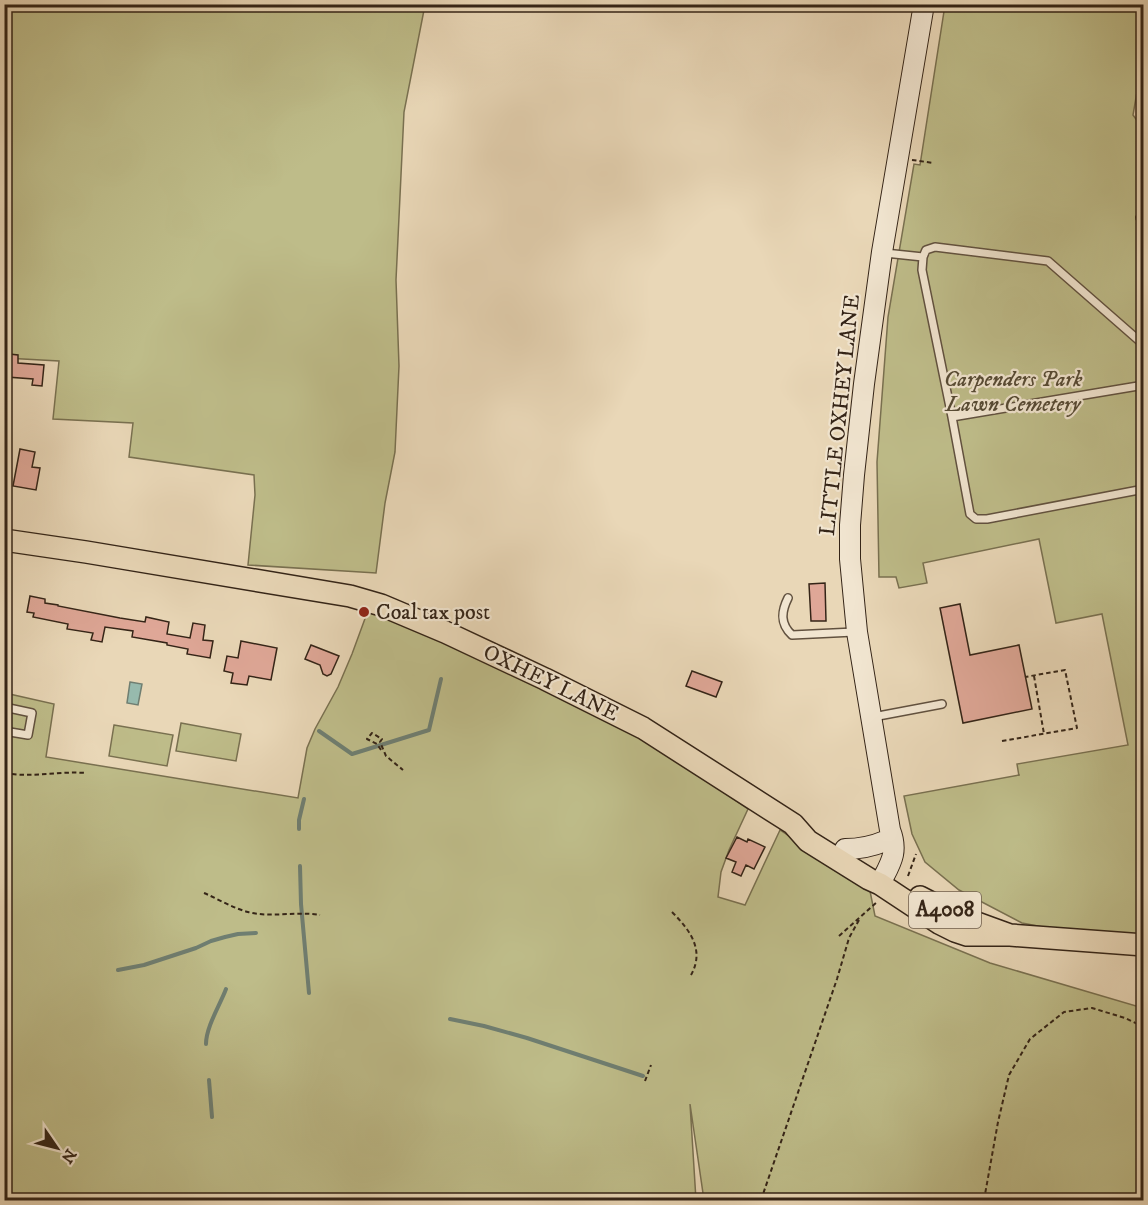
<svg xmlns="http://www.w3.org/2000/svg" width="1148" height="1205" viewBox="0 0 1148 1205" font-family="'IM FELL DW Pica',serif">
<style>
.green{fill:#bebc89;stroke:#797050;stroke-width:1.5}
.water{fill:#97baad;stroke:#6f7e71;stroke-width:1.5}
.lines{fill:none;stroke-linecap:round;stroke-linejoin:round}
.stream{stroke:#6f7e71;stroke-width:4}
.building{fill:#dfa797;stroke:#342417;stroke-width:1.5}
.lane-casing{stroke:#61513f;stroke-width:10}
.secondary-casing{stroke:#342417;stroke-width:22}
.primary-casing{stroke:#342417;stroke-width:24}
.path{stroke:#342417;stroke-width:2;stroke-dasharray:4.5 3;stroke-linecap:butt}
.lane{stroke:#f1e5d0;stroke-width:7}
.secondary{stroke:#f1e5d0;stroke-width:20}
.primary{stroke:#e9d7b7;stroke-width:21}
.poi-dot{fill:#8f2418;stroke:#f1e5d0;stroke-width:2}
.labels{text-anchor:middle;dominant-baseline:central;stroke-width:4.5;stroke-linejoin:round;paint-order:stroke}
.shield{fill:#f1e5d0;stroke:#6d5e4e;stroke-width:1.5}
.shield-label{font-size:21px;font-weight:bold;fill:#342417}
.park-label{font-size:22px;font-style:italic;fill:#564a34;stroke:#f1e5d0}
.street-label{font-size:22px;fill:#342417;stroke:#f1e5d0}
.poi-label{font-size:22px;fill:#342417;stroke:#f1e5d0;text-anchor:start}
</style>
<rect width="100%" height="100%" fill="#e9d7b7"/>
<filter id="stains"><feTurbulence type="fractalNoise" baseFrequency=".00333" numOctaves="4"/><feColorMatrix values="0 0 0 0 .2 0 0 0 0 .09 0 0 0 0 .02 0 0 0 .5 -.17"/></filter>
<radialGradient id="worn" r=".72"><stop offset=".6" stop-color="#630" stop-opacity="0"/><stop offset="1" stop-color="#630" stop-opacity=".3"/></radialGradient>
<path class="green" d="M4 5H425L404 112 396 280 399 366 395 452 385 503 376 573 248 565 255 495 254 475 129 457 133 423 53 419 59 361 5 358Z
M945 5H1143V57L1133 115 1144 130 1143 939 1064 931 1022 923 959 890 925 862 912 834 904 796 1019 775V776L1017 764 1128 745 1102 614 1056 623 1039 539 923 563 927 583 899 588 896 577H879L877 462 888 317 914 164 920 165Z
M370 605 612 717 748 809 729 850 721 872 718 897 745 905 780 830 870 891 875 916 990 963 1143 1008V1200H704L690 1104 696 1200H5V693L54 704 46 757 298 798 307 748 315 729 338 687 352 654Z
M181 723 241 734 236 761 176 751Z
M114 725 173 735 167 766 109 756Z"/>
<path class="water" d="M130 682 142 684 138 705 127 703Z"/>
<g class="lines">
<path class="stream" d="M319 731 352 754 429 730 441 679
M299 829V820L304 799
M300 866 301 904 309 993
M118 970 144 965 196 948 211 941 225 937 238 934 256 933
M450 1019 484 1026 527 1038 643 1076
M206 1044C206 1027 220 1005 226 989
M209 1080 212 1117"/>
</g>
<path class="building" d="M9 354 18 355V363L44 365 42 386 32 385 33 379 7 377Z
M20 449 35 452 32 467 40 468 36 490 13 486Z
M825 583 826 621H811L809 584Z
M30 596 45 599V603L58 605V606L120 618 145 622 146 617 169 622 167 634 190 638 193 623 205 625 203 640 213 641 210 658 187 654 188 649 167 645V643L132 637 133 631 105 627 102 642 91 640 93 633 67 629 68 624 33 617 34 613 27 612Z
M960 604 970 655 1019 645 1032 709 963 723 940 608Z
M241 641 277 648 271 680 249 676 247 685 231 683 233 673 224 671 227 656 238 658Z
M311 645 339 656 331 674 327 676 323 674 320 665 305 659Z
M692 671 722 682 716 697 686 686Z
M737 837 747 842 748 839 765 847 754 869 746 865 741 876 732 872 736 862 726 858Z"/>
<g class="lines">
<g class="lane-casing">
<path id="lane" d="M885 253 923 257
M1144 345 1048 261 935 247 926 250 923 257 922 270 952 417 1144 385
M952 417 970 514 976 519H987L1144 489
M788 598C781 612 780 624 792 635L854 632
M4 707 32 713 28 735 4 731
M873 717 942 704"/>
</g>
<g class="secondary-casing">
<path id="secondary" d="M845 849C860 849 871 847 885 841
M880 884C890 864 899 853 890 830L857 632 850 559V525L854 475 864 384 882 252 924 4"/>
</g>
<g class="primary-casing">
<path id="primary" d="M4 540 86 552 350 596 381 605 445 632 545 679 643 728 793 824 808 841 869 879 880 884 939 923 955 931 967 935H1010
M920 897 949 912 977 923 1010 935 1144 945"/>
</g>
<path class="path" d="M912 160 934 163
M1137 250 1138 231 1136 217 1144 200
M1034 676 1044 734
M1002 741 1077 728 1065 670 1025 677
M381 750 377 744 367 739 372 733 382 739 380 742 386 756 403 770
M12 774C37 777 61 771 86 773
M4 805 7 785
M908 876 916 854
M204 893C218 899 233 908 248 912 270 918 297 911 320 915
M672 912C690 930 705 950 691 975
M839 936 877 902
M645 1081 651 1065
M761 1200 837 979 849 938 859 920
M984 1200 998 1122 1009 1075 1030 1039 1064 1012 1092 1008 1125 1018 1144 1027"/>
<use href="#lane" class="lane"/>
<use href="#secondary" class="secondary"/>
<use href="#primary" class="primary"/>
</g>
<circle class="poi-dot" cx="364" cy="612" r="6"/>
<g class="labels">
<rect class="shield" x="909" y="892" width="72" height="36" rx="4.5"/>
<g class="shield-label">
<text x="945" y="910">A4008</text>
</g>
<g class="park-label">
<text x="1013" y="379">Carpenders Park<tspan x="1013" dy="25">Lawn Cemetery</tspan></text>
</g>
<g class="street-label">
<text transform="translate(840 415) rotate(-84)">LITTLE OXHEY LANE</text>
<text transform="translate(551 683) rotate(26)">OXHEY LANE</text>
</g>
<g class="poi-label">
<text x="376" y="612">Coal tax post</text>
</g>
</g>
<rect width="1148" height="1205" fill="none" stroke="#e9d7b7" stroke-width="24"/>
<rect x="6" y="6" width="1136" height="1193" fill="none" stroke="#342417" stroke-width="3"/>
<rect x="12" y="12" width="1124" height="1181" fill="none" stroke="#342417" stroke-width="1.5"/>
<g transform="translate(57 1148) rotate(125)" stroke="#f1e5d0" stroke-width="4.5" paint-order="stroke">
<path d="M0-4.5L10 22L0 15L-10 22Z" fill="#342417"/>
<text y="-9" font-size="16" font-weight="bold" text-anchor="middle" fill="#342417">N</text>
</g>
<rect width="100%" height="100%" filter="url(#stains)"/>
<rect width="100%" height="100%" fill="url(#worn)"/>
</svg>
